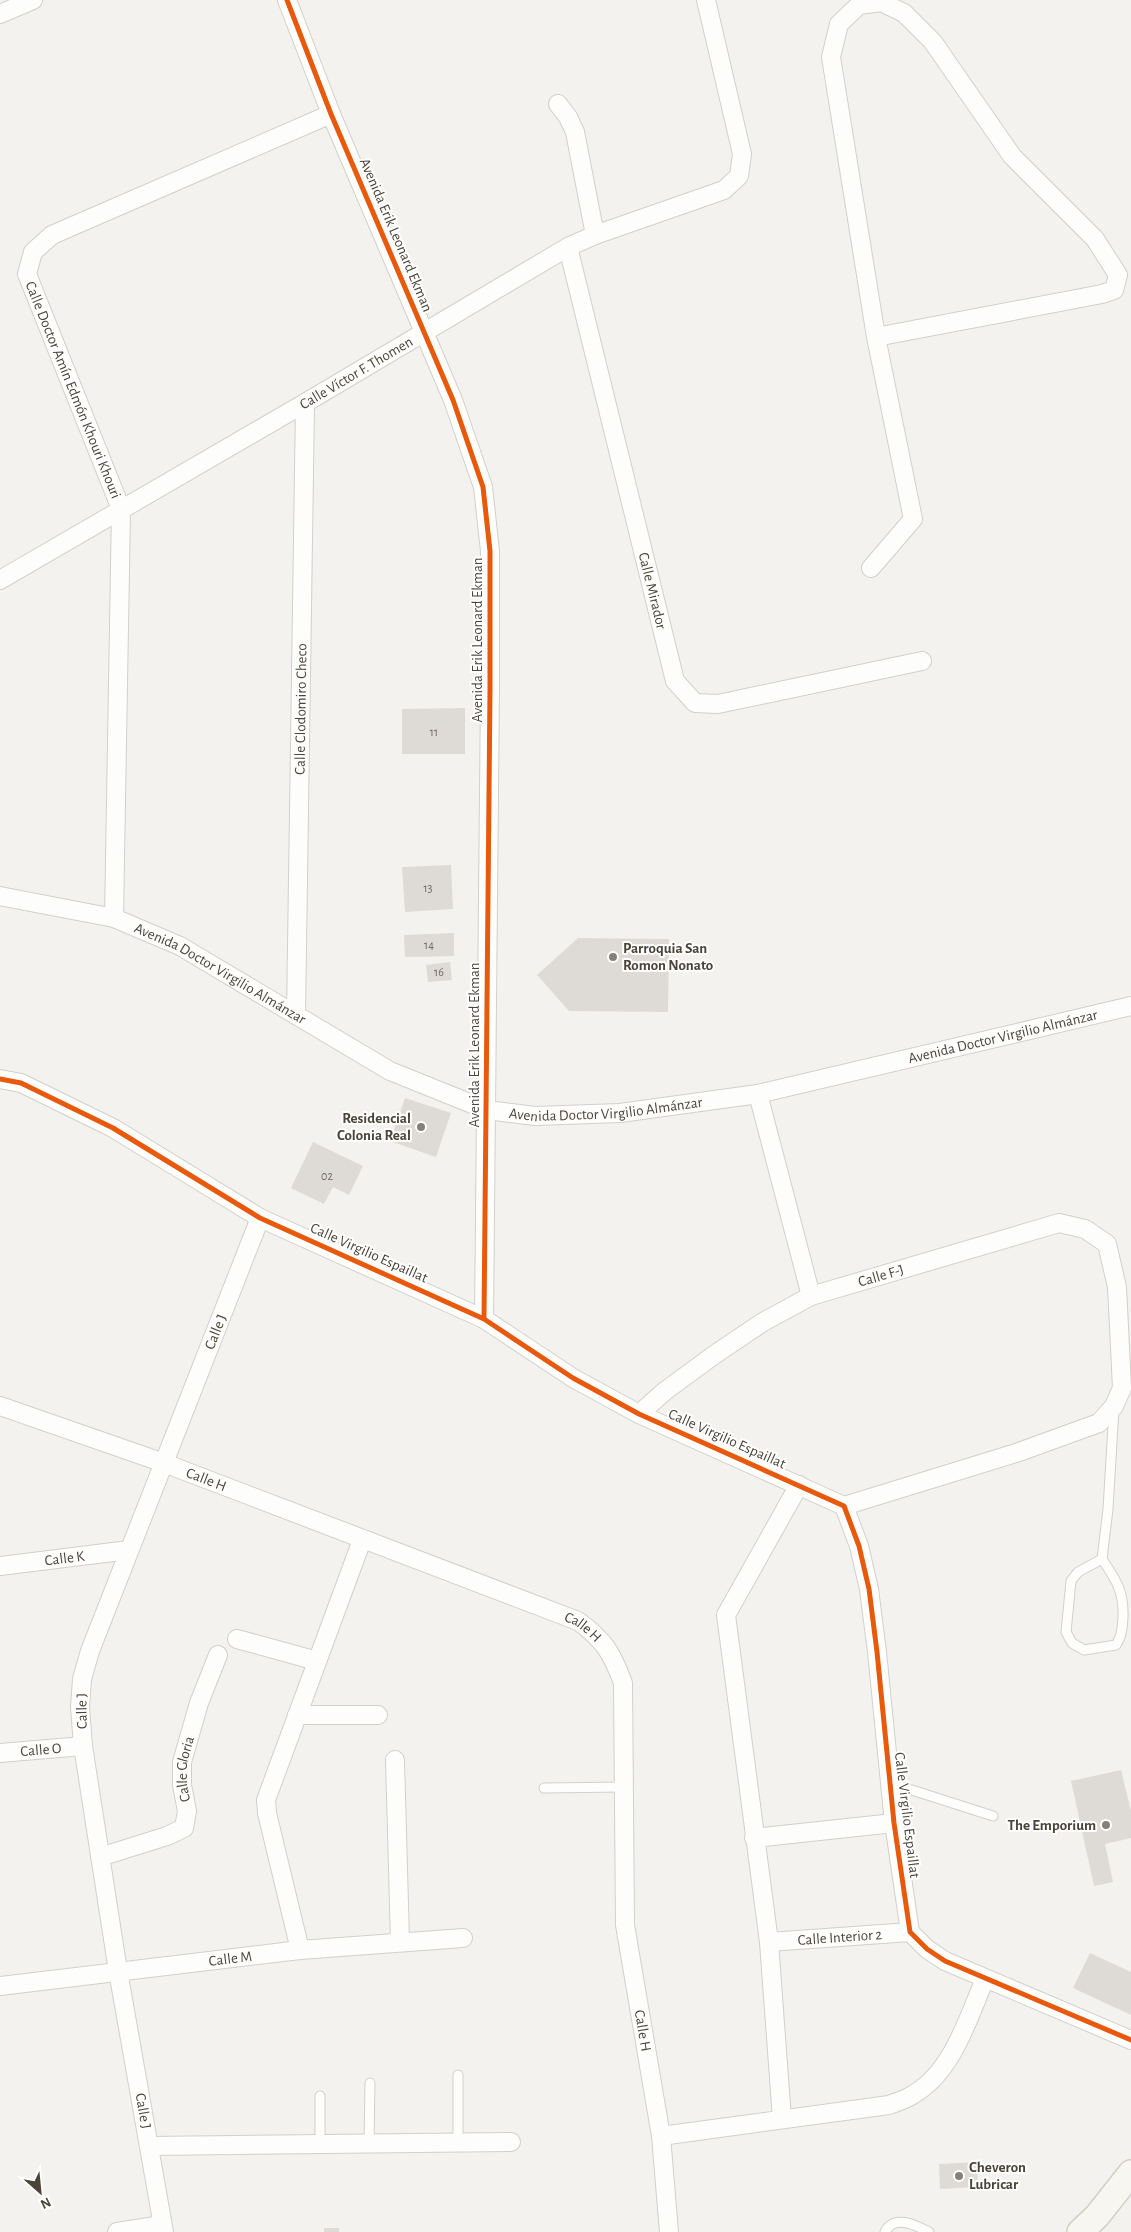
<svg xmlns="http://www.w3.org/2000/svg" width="1131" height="2232" viewBox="0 0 1131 2232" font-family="'Alegreya Sans',sans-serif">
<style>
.building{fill:#dedbd6}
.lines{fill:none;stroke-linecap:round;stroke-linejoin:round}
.lane-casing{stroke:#d2d0cb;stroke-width:11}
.street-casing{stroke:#d2d0cb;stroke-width:20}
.secondary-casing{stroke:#d3cfc5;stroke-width:28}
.lane{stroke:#fdfdfc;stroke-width:9}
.street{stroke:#fdfdfc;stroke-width:18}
.secondary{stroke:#f7f6f1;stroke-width:25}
.cycleway-casing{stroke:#fff;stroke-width:8}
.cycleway{stroke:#e8590c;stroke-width:5}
.poi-dot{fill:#868178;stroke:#fff;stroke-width:2}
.labels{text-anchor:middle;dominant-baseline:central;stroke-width:4;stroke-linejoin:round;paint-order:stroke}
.number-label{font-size:12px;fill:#706a61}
.street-label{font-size:15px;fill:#4b4439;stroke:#fff}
.poi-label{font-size:15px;font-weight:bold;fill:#4b4439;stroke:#fff;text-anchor:start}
</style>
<rect width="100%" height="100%" fill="#f4f2ee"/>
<path class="building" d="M465 708V754H402V709Z
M451 865 453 909 405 912 402 867Z
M454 933V956L405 957 404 935Z
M578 938 669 939 668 1012 569 1011 537 975Z
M450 962 452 980 428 982 426 965Z
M405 1098 451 1113 436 1157 390 1141Z
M313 1142 363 1166 349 1195 333 1187 324 1204 291 1188Z
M1121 1770 1131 1811V1838L1105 1844 1113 1882 1094 1886 1071 1781Z
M1090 1953 1131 1972V2015L1073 1988Z
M977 2162 978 2187 940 2189 939 2164Z
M324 2228H339V2232H324Z"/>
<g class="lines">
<g class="lane-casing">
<path id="lane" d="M1102 1559C1117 1581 1124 1592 1123 1618 1122 1629 1122 1636 1116 1645L1084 1650 1072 1643 1066 1632 1071 1581 1078 1572 1102 1559 1108 1509 1114 1409
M890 1783 993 1816
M544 1788 624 1787
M458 2075V2143
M320 2144V2096
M369 2144 370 2083
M885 2232C894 2214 915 2225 929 2232"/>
</g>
<g class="street-casing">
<g id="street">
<path d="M287 0 331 114 453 400 483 487 490 551V689L484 1319"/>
<path d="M0 14 33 0"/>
<path d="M558 104 568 117 575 132 595 235"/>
<path id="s1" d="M568 247 675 681 695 703 718 704 922 661"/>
<path d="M871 568 913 519 876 337 831 57 839 24 859 5 881 2 904 13 933 42 1012 156 1095 239 1118 275 1114 290 1102 294 876 337"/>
<path id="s2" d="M0 580 305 403 568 247 595 235 724 190 739 176 742 154 706 0"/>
<path id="s3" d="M0 896 114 918 180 946 390 1071 487 1110 535 1116 620 1113 758 1094 1131 1006"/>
<path d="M114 918 121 509 27 274 33 252 52 235 331 114"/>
<path id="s4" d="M296 1015 305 403"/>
<path d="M0 1079 21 1083 113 1128 260 1218 484 1319 573 1378 639 1414 844 1506 859 1546 869 1589 877 1652 894 1823 910 1932 927 1949 945 1961 1131 2040"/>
<path d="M758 1094 811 1296"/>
<path id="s5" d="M0 1406 164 1463 578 1621C604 1640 612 1653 623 1683L625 1925 661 2136 669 2232"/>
<path id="s6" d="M639 1414 665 1391 714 1355 763 1322 811 1296 1059 1223 1085 1229 1107 1244 1117 1287 1122 1388 1114 1406 1099 1423 1016 1453 844 1506"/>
<path id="s7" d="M0 1566 129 1550"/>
<path d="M237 1639 317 1661"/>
<path d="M297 1715H378"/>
<path id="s8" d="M0 1753 83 1746"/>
<path d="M395 1760 400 1941"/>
<path d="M754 1838 894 1823"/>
<path id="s9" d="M100 1857 167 1836 184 1828 187 1811 182 1785V1762L199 1703 218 1655"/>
<path id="s10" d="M769 1942 910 1932"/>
<path d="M300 1950 267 1813 266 1800 362 1540"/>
<path id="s11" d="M0 1986 300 1950 463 1938"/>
<path d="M782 2119 769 1942 726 1615 799 1485"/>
<path d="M661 2136 889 2105C897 2102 907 2099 914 2094 953 2071 968 2018 985 1979"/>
<path d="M150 2146 511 2142"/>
<path d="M117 2232 162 2225"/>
<path id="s12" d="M164 2232 118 1971 83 1746 80 1707 82 1679 90 1651 260 1218"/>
</g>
</g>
<g class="secondary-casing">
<path id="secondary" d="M1080 2232 1097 2216 1131 2173"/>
</g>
<use href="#lane" class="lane"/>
<use href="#street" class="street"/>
<use href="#secondary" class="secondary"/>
<g class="cycleway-casing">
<path id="cycleway" d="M287 0 331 114 453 400 483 487 490 551V689L484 1319
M0 1079 21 1083 113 1128 260 1218 484 1319 573 1378 639 1414 844 1506 859 1546 869 1589 877 1652 894 1823 910 1932 927 1949 945 1961 1131 2040"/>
</g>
<use href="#cycleway" class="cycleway"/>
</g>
<g class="poi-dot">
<circle cx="613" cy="957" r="5"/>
<circle cx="421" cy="1127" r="5"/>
<circle cx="1106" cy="1825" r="5"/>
<circle cx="959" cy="2176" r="5"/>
</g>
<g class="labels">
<g class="number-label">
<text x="434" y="732">11</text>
<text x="428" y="888">13</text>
<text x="429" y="945">14</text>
<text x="439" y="972">16</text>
<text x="327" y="1176">02</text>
</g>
<g class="street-label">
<text transform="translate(396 235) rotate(67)">Avenida Erik Leonard Ekman</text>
<text stroke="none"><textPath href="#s2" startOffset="412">Calle Víctor F. Thomen</textPath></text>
<text transform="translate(73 390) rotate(68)">Calle Doctor Amín Edmón Khouri Khouri</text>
<text stroke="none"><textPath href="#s1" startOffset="354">Calle Mirador</textPath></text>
<text transform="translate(477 640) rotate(-90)">Avenida Erik Leonard Ekman</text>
<text stroke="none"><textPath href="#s4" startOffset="306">Calle Clodomiro Checo</textPath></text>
<text stroke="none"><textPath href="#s3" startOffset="236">Avenida Doctor Virgilio Almánzar</textPath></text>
<text stroke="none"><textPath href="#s3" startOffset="1061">Avenida Doctor Virgilio Almánzar</textPath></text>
<text transform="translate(474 1045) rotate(-90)">Avenida Erik Leonard Ekman</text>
<text stroke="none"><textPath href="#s3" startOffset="656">Avenida Doctor Virgilio Almánzar</textPath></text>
<text transform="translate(369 1253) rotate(24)">Calle Virgilio Espaillat</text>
<text stroke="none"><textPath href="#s6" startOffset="282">Calle F-J</textPath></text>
<text stroke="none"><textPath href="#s12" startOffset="932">Calle J</textPath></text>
<text transform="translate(727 1439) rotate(24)">Calle Virgilio Espaillat</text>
<text stroke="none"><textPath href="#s5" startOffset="219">Calle H</textPath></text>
<text stroke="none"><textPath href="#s7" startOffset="65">Calle K</textPath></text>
<text stroke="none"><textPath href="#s5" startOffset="624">Calle H</textPath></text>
<text transform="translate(82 1711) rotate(-91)">Calle J</text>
<text stroke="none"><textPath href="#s8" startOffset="41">Calle O</textPath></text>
<text stroke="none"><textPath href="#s9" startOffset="149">Calle Gloria</textPath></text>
<text transform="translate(907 1815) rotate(83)">Calle Virgilio Espaillat</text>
<text stroke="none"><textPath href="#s10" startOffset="71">Calle Interior 2</textPath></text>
<text stroke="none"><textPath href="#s11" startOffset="232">Calle M</textPath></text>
<text stroke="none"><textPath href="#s5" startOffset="1044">Calle H</textPath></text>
<text transform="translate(143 2111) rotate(80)">Calle J</text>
</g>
<g class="poi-label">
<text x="623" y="948">Parroquia San<tspan x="623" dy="17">Romon Nonato</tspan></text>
<text x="411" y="1118" text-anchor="end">Residencial<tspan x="411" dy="17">Colonia Real</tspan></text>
<text x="1096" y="1825" text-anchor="end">The Emporium</text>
<text x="969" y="2167">Cheveron<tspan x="969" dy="17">Lubricar</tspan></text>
</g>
</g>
<g transform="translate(40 2192) rotate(153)" stroke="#ffffff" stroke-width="4" paint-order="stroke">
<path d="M0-4L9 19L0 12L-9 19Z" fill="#4b4439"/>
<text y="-8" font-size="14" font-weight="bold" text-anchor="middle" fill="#4b4439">N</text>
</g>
</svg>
